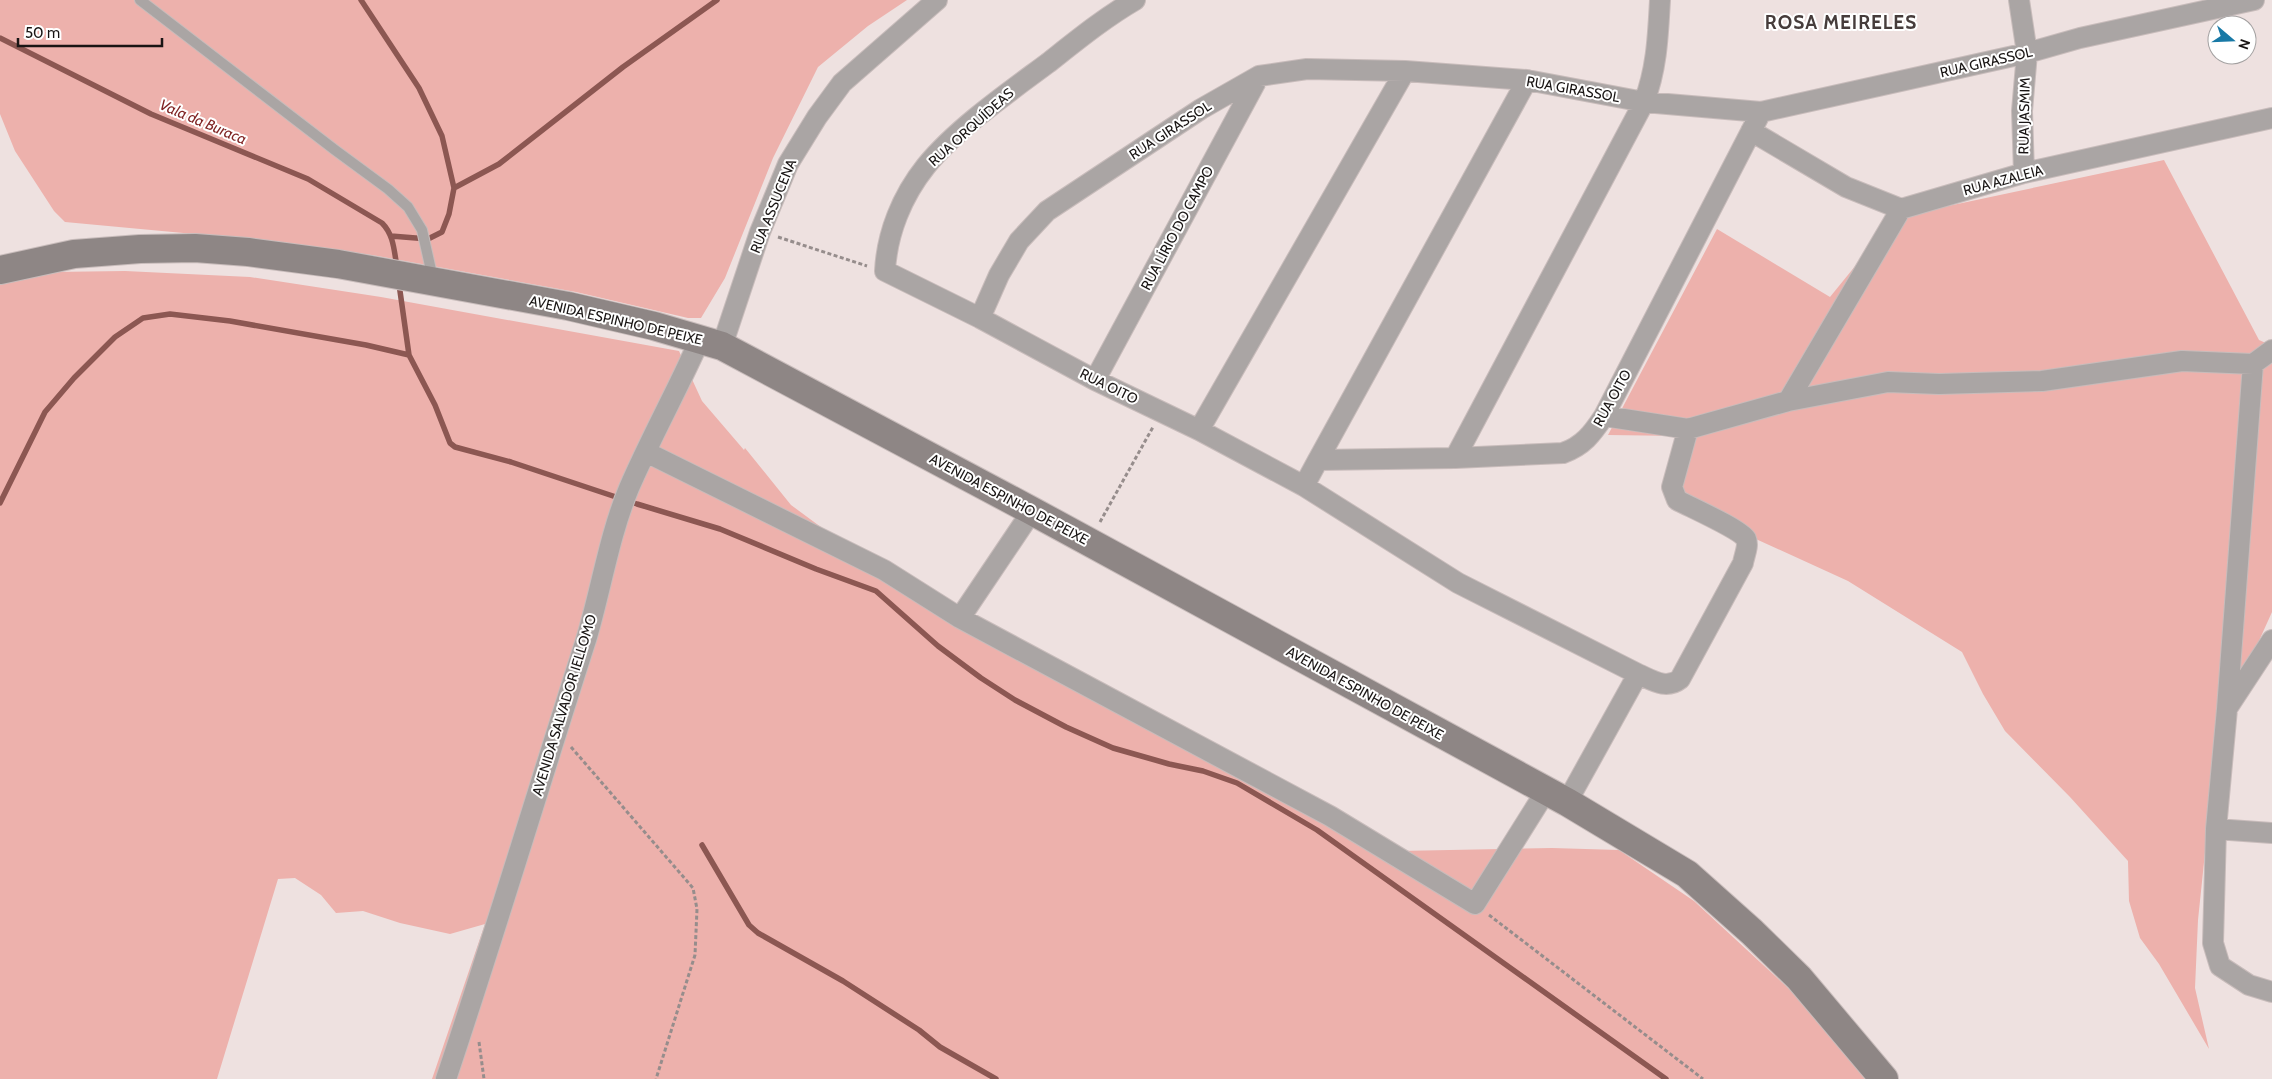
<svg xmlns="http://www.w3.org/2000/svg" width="2272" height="1079" viewBox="0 0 2272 1079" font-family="Cabin,sans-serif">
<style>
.green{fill:#edb1ac}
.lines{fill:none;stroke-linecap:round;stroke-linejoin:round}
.stream{stroke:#8c5752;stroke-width:5.5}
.lane-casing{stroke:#c8bcbb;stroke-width:12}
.street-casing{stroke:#c8bcbb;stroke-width:22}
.secondary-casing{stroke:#c8bcbb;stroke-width:30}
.path{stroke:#968d8c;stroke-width:3;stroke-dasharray:4 2.5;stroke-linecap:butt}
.lane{stroke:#aaa5a4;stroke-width:10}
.street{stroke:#aaa5a4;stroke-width:20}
.secondary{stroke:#8e8685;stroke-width:28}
.labels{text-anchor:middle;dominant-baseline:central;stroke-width:4;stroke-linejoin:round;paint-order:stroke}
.street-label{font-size:14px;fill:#191514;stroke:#fff}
.water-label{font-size:15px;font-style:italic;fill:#802525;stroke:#fff}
.district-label{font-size:19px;font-weight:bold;letter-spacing:1px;fill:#463c3b;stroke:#fff}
</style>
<rect width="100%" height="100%" fill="#eee1e0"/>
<path class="green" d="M0 0H907L868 26 818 67 773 158 725 278 701 318H688L576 292 372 255 248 239 65 222 54 211 15 151 0 114Z
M2164 160 2259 340 2268 344 2272 341V612L2239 685 2211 795 2198 920 2195 988 2209 1049 2159 964 2140 938 2129 901 2128 861 2070 797 2005 731 1983 694 1962 652 1848 581 1668 499 1680 436 1608 435 1717 229 1830 297 1882 233 1901 216Z
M125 271 250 277 381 297 679 351 702 401 744 450 745 448 791 505 867 561 1399 851 1552 848 1619 850 1694 901 1800 999 1866 1079H432L485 924 450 934 400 923 363 911 336 913 321 895 295 878 278 879 217 1079H0V283L52 272Z"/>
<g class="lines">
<path class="stream" d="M361 0 419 88 442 136 454 188 449 214 442 232 428 239 391 236
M0 38 151 114 308 179 382 223C394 235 394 251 397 267
M454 188 499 164 623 67 717 0
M399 284 409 355 435 405 450 443 455 447 511 462 637 504 720 529 816 569 876 591 938 646 981 678 1015 700 1066 727 1113 748 1169 764 1203 771 1237 783 1317 830 1666 1079
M0 503 45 412 74 378 115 337 143 318 170 314 230 321 366 345 409 355
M702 845 749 925 758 933 843 981 919 1030 940 1047 996 1079"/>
<g class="lane-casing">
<path id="lane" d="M140 0 335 150 388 189 408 207 422 230 433 279"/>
</g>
<g class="street-casing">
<path id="street" d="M1135 0C1104 18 1076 41 1048 63 1009 92 957 128 926 166 902 196 887 233 885 271L980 318 1095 380 1199 430 1304 486 1318 460 1455 458 1563 453C1583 446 1592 434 1604 416L1761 112
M2019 0 2027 53 2022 111 2024 173
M1751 131 1846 187 1901 209 2024 173 2272 118
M980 318 999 275 1019 241 1047 211 1201 109 1259 76 1307 69 1405 71 1527 80 1644 102 1761 112 2027 53 2080 38 2254 0
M722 346 760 232 788 164 817 117 842 83 937 0
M2272 350 2253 364 2227 709 2216 829 2213 943 2220 966 2249 985 2272 992
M1095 380 1259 76
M1788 401 1901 209
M1604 416 1688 429 1788 401 1888 382 1939 384 2042 381 2182 361 2253 364
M1199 430 1405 71
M646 452 884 570 960 618 1330 816 1475 904 1546 791
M1455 458 1644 102C1657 68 1658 35 1660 0
M1318 460 1527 80
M1304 486 1458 583 1638 674C1652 680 1666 690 1680 679L1743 563C1744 556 1749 546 1746 539 1740 529 1690 507 1677 500L1672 487 1688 429
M960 618 1032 511
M2228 707 2272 640
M1567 802 1638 674
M2216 829 2272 833
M446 1079C495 933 539 786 586 640 601 590 609 536 629 488 651 437 678 389 700 339"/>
</g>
<g class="secondary-casing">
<path id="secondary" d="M0 270 74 254 140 249 195 248 248 252 338 264 568 306 654 326 722 346 1032 511 1567 802 1687 874 1752 932 1799 978 1884 1079"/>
</g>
<path class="path" d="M778 237 867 266
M1100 522 1153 427
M571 747 693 888 697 909 695 955 656 1079
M1489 915 1703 1079
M479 1042 484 1079"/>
<use href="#lane" class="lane"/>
<use href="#street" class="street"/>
<use href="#secondary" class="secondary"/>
</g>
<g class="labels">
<g class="street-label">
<text transform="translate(1986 62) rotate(-13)">RUA GIRASSOL</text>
<text transform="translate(1573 89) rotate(10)">RUA GIRASSOL</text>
<text transform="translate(2024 116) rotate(-89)">RUA JASMIM</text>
<text transform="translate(971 127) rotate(-42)">RUA ORQUÍDEAS</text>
<text transform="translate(1170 130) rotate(-33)">RUA GIRASSOL</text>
<text transform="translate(2003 180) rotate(-15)">RUA AZALEIA</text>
<text transform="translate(773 206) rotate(-68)">RUA ASSUCENA</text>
<text transform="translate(1177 228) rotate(-62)">RUA LÍRIO DO CAMPO</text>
<text transform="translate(616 320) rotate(13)">AVENIDA ESPINHO DE PEIXE</text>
<text transform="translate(1109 386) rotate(26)">RUA OITO</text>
<text transform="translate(1612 398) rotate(-61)">RUA OITO</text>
<text transform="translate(1009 499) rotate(28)">AVENIDA ESPINHO DE PEIXE</text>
<text transform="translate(1365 693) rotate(29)">AVENIDA ESPINHO DE PEIXE</text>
<text transform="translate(564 705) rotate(-73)">AVENIDA SALVADOR IELLOMO</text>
</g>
<g class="water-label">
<text transform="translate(203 122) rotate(23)">Vala da Buraca</text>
</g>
<g class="district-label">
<text x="1841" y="22">ROSA MEIRELES</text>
</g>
</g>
<g transform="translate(2232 40) rotate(109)"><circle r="24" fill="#ffffff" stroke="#a3a1a1"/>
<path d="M0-4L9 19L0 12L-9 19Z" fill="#1879a6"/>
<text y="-8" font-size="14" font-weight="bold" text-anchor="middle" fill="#191514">N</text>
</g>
<path d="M18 38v8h144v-8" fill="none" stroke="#191514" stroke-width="2.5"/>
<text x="25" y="38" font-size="15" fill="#191514" stroke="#ffffff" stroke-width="4" paint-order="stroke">50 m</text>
</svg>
